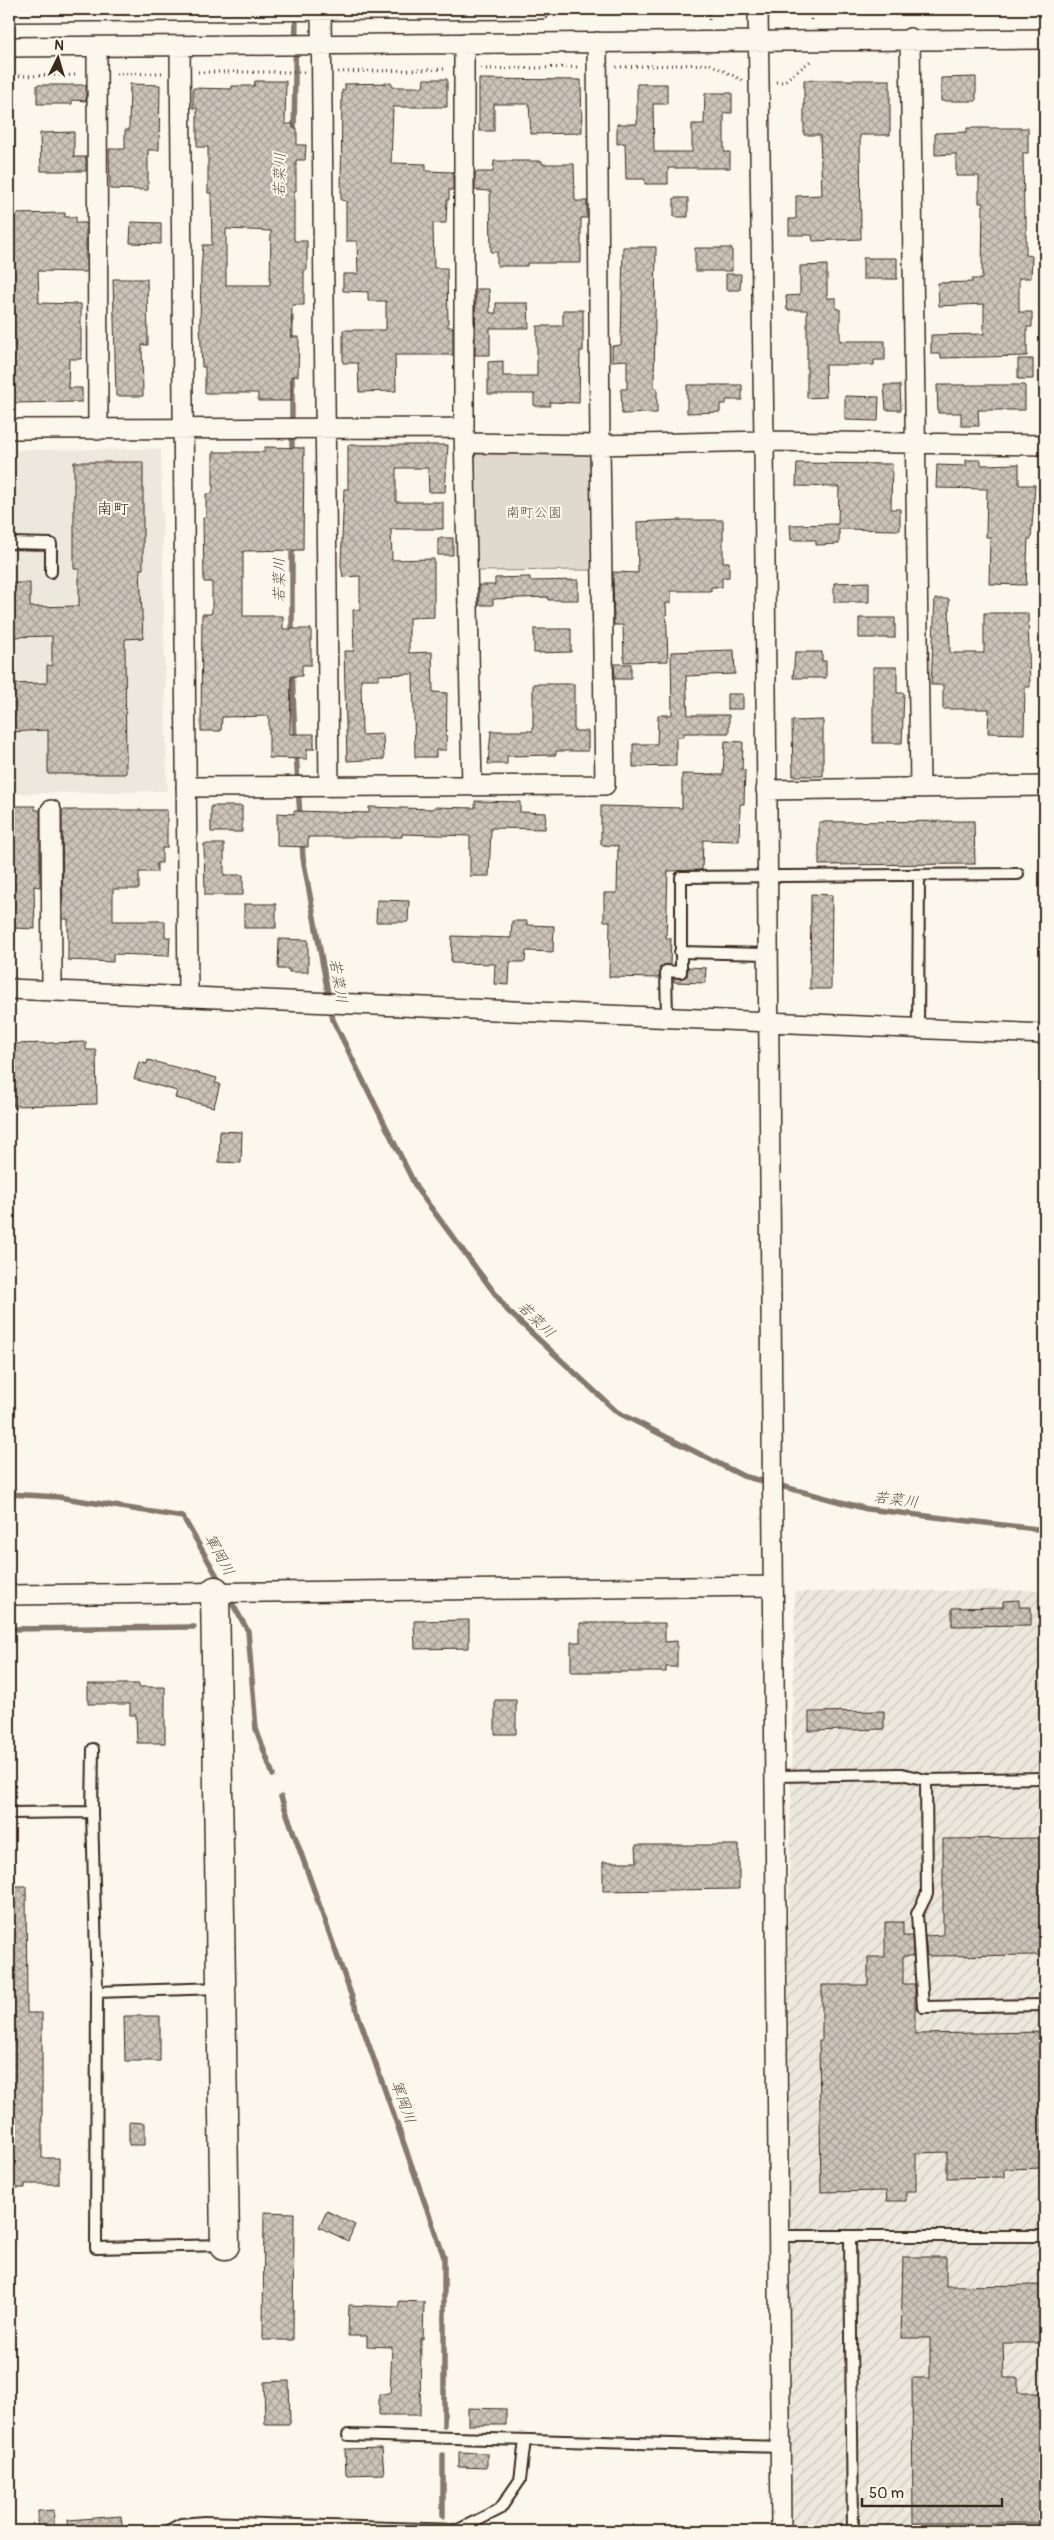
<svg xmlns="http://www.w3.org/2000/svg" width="1054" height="2540" viewBox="0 0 1054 2540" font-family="Pangolin,'Klee One',sans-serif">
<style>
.built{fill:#ede8dd}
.industrial{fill:url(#industrial-furrows)}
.green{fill:#dfd9ce;stroke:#8d8276}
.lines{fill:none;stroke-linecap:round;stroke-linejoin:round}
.stream{stroke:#85796d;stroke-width:5.5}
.building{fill:url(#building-cross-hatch);stroke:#3b2a1e;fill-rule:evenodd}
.lane-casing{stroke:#3b2a1e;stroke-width:14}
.street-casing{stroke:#3b2a1e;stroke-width:22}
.secondary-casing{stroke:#3b2a1e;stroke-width:31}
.path{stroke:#3b2a1e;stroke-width:3;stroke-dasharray:1 4;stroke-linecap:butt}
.lane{stroke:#fbf7ec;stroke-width:10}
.street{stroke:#fbf7ec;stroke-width:19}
.secondary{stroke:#fbf7ec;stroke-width:28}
.labels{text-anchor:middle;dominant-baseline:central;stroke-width:4;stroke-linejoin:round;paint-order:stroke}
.park-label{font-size:14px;fill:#64564a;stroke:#fbf7ec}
.water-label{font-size:15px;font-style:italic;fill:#605246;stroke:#fbf7ec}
.quarter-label{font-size:16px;fill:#3b2a1e;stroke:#fbf7ec}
</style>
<defs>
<pattern id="industrial-furrows" width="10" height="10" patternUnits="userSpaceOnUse" patternTransform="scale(1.25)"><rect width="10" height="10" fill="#ede8dd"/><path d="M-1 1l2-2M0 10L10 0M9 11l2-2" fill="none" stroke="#ccc7bd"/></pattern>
<pattern id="building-cross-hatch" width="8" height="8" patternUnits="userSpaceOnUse" patternTransform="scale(1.25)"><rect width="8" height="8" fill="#ccc4b9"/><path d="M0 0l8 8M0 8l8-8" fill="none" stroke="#a79f96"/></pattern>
</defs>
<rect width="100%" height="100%" fill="#fbf7ec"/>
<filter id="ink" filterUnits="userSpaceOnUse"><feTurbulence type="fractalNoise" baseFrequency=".02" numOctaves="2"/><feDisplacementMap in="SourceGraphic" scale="10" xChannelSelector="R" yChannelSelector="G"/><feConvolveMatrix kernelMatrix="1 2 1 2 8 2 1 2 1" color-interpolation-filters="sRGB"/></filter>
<g filter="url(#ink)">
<path class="built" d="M161 449 167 791 9 794V450Z"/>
<path class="industrial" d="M1045 1590V2531H776L795 1592Z"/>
<path class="green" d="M591 453 592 570 476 571 475 454Z"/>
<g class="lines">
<path class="stream" d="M294 135 296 14
M291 317V342
M292 369V455
M292 544V635
M292 669 295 740
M296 752 300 817
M302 841 303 858 333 1020 417 1189 508 1311 617 1412 743 1476 867 1509 1045 1530
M9 1494 58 1497 183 1517 221 1583
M228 1596 248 1631 256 1729 273 1775
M9 1629 194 1627
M281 1797 444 2257V2426
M443 2516V2455"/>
</g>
<path class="building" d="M976 77V101H941V78Z
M424 79H447V107H393L391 163 426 164V171L453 172V190H449V200H447L446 223H433L434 268H447L448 327H453V355H395L396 391 359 392 358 363H343V330H386V301H368V292L343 291V274H358L357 241H346V201L341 200 342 90H345V84L392 83V87H423Z
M479 79 581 80 582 133 531 134 529 104H494V131H479Z
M804 80H890V135H860L861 239 813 241 812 235H789V219H796V196L822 195 820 135H804Z
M255 81H286L285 124H293V128H297V145H306L305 160H296V191H294V241H307V270H304V305H292L291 337H299L298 376H291V401H258V393H205V367H202L200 325 201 270 203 245H212L211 193H208V147H197V108H193V88L232 89V86H254ZM226 229 271 231 270 285H226Z
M130 84 160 85 159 150H148V190L110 189 109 149H125V130H129Z
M637 84H667V104H653L654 152H692V124H704L705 93H732V113H724V152H730V168H668V184H645V179H626L625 143 617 144V124H637Z
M37 85H86V101L72 100V104H37Z
M967 128H1028V153H1023L1024 217H1026V255L1032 256 1031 278H1019V312H1032V327H1027V356L941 358V354H931V335L984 334V304L939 306 938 283 972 282V279H982L983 203H979V176H956V154L935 155V133L967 132Z
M74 132V157H86V171H41L40 133Z
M494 161H542V164H574L575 201H587V218H581V263H527V266H497V252H491L490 191 475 190V172H493Z
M674 198H688V217H674Z
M65 213V217H76V223H86V272L38 271 39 303 81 304V359H69L68 388H82V402L9 403V214Z
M131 222 161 223V244L130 243Z
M623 247H656L654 388H657V413L622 414 621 389H627V360L612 361V346L621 345Z
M695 248H732V271H695Z
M863 258H897V279H863Z
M827 265V298H836V309H840V341H885V360H874V365H825L826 397 807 398V310H787L786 296 800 295V266Z
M726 274H741L740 290H726Z
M113 279H147L148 345H142L143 396H116Z
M476 289H489L490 313H496V303H528L529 328H490V355H475Z
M563 310H583V351H580L579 403 550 402V406H534V394H488V362L503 361V376H537V326H563Z
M1018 359H1033V379H1018Z
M687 385H742V400H726V404H720V412L687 413Z
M884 385H900L901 410H886Z
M937 385H1025V410H978L979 426H961V413H938Z
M845 396 879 397 878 421 845 420Z
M348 445H448L445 492H429L428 468H396V502H443V529H391L392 560 434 559V617L409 618V653L432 652 433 692 447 693 446 750H436V757H415L413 674 379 675V679H361L362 735 383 734 384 759 347 761 344 651H354L353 610H360V576L343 577 341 565 344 489H348Z
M265 447 304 448 303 550 243 551V616H283V629H311V665H302V676H291L290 734H314V749H307V759L269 758V716L222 717 221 731H201L202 614H211L212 611V582H204L203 518H206V494H211L213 490V452H265Z
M966 460H981V465L1019 464V485H1035L1031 539H1028L1026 585 989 584 990 537H986L987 489 936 488 937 465 966 466Z
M74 462H143V569H140L143 638 125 639 126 774H48V730L9 732V684L47 683V665L52 666V636L9 637V583H30V607L79 606V569H74Z
M797 463 892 464 891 509H900V530L839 529V544L816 545V540H791L790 525 838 524 839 487 796 486Z
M680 520H723V562H729V577L722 578V587H711V591H671V603H666L668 661 624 662 623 625H614L613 572 638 573 637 522Z
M438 538H453V555H438Z
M530 577V581L578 580V600H548V597L493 599V605H479V585H495V578Z
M869 582V602H834V583Z
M935 599H949L950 653H984V613H1028L1030 687H1025L1024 734 988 733 989 709H943V685H931Z
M859 618H895V638H859Z
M534 629H571V652L534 653Z
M734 650 735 674 686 676 688 715H729V733H684V737H676V766L633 767V744H657L658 715H672L671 652Z
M795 652H822V661H826V678H793Z
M614 664H631V679H615Z
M873 667H897V693H904L902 743H873Z
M533 684H574V731H588V751H556V755L507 756V764H488L491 731H533Z
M727 694H743V709H727Z
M823 720V776H793L792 721Z
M725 741 743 742 742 770H745L744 804H740L739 841 703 840 702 870 668 871 666 938H671L670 964 660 967 659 978 609 977 610 921H604V893H617L618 846 601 845V806L682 808V774L723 775Z
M475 801 520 802V812L546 813 545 829 491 828 489 876H470V836L402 834V837H308V847L277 846V813L294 814V811L369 813V807L434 809V807L475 808Z
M16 806H35V810H40V887L34 886 35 929 13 928V911H9V808H16Z
M211 806H242V832H211Z
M62 810H167V848H162V863H157V872H139V889H113V921H165V937H170L169 956 113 954V962L68 960V919H63Z
M974 821 975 864 819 865V822Z
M204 844H224V875H243V895H205Z
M811 894 832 895 831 989H810Z
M377 900 409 901 408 922H376Z
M244 904H276V928H244Z
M512 921H527V925L554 926 553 952 526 951 525 962H510L509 985 494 984 495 964 451 963 452 936 511 938Z
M279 939 308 940V972H289V969H278Z
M688 967 706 968 705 983 674 982V978L687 976Z
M86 1042V1050H96L97 1104 13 1106 12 1044Z
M148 1060 217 1078 215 1083 220 1084 214 1107 175 1098 177 1091 134 1079 139 1062 147 1064Z
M220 1131 242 1132 241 1163 219 1162Z
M1019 1600V1607H1031V1625L952 1626V1608L1003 1607V1601Z
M469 1620V1648L415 1649 414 1621Z
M580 1623H665V1642L677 1641V1667H666V1672H571V1642H580Z
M88 1684H139V1687H165V1743H137L136 1715H130V1704H88Z
M495 1700H516V1734H495Z
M884 1711V1729L809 1731V1712Z
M1045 1838V1955L927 1956 925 1936 943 1935V1839Z
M636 1845H739V1889L603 1891V1862H637Z
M9 1886H26L27 2013H42V2158H59V2184H25V2188H9Z
M885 1922H903V1936H912L913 1956H903V1984H915V2034L1045 2032V2168L1004 2169V2177L947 2178V2152L916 2153V2191H906V2201H887L886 2191 821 2192 819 2040H822V1985H868V1957H885Z
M124 2016H160V2061H125Z
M129 2122 145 2123V2145H129Z
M327 2211 355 2225 348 2241 319 2227Z
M264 2212 294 2213 293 2340H263Z
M903 2257H946V2286L1045 2285V2343H1003L1004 2378H1018V2393H1045V2523H991V2530L970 2531V2523H913L912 2378H930V2338H901Z
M399 2301 424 2302 423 2339 421 2338 420 2415H379V2394H390L392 2347 367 2346V2336H348L349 2305 399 2307Z
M289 2381 290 2424H265L264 2382Z
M468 2408 506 2409V2425H468Z
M382 2448 384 2474 346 2475 345 2449Z
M459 2452 487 2453V2468L459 2467Z
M54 2510V2531H38V2511Z
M121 2516 123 2531H69L68 2520Z"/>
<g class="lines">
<g class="lane-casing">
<path id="lane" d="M9 543 51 544V572
M680 952 768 954
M667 1018 666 971 681 972V877L1018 874
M918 1029 919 875
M93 1749 92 1812 97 1992
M775 1776 902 1774 926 1780 1045 1778
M926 1780 927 1894 917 1914 923 2007 1045 2005
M9 1813 92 1812
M219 1988 97 1992 96 2248 224 2245
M778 2236H1045
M850 2236 853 2531
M348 2435 780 2447
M168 2531 181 2524 204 2522 458 2530 500 2509 520 2480 525 2440"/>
</g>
<g class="street-casing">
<path id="street" d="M758 9 764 441 781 2531
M321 10 329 786
M9 12 541 9
M910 38 920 787
M464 43V428L472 786
M9 47 1045 39
M97 47 98 430
M180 47 188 996
M9 429 464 428
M465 443 600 445 764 441 1045 445
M186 787 605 785 600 445 597 42
M766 790 1045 786
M51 810 52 990
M9 989 1045 1034
M9 1595 773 1586"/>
</g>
<g class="secondary-casing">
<path id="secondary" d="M215 1591 225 2245"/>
</g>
<path class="path" d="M709 9V23
M811 9V23
M710 64 742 80
M616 67 710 64
M481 69 579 67
M198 72H304
M338 72 447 69
M116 74 162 73
M9 76 79 75
M776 82H783L812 60"/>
<use href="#lane" class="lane"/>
<use href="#street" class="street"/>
<use href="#secondary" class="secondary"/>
</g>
</g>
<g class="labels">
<g class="park-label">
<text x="534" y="512">南町公園</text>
</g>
<g class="water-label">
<text transform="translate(280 175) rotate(-89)">若菜川</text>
<text transform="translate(279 580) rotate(-90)">若菜川</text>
<text transform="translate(338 981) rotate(80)">若菜川</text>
<text transform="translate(536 1320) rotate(44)">若菜川</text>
<text transform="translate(896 1500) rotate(7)">若菜川</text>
<text transform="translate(219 1555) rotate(61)">軍岡川</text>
<text transform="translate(403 2102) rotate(70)">軍岡川</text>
</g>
<g class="quarter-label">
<text x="113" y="509">南町</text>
</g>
</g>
<rect width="1054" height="2540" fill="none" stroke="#fbf7ec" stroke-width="30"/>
<rect x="15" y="15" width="1024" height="2510" fill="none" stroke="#3b2a1e" stroke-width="2" filter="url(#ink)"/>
<g transform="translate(58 58) rotate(5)" stroke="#fbf7ec" stroke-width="4" paint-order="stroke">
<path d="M0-4L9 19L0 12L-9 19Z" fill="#3b2a1e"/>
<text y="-8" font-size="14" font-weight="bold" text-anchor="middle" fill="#3b2a1e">N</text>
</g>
<path d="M862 2498v8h140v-8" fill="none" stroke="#3b2a1e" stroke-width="2.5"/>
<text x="869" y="2498" font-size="15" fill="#3b2a1e" stroke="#fbf7ec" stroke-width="4" paint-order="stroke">50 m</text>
</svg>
